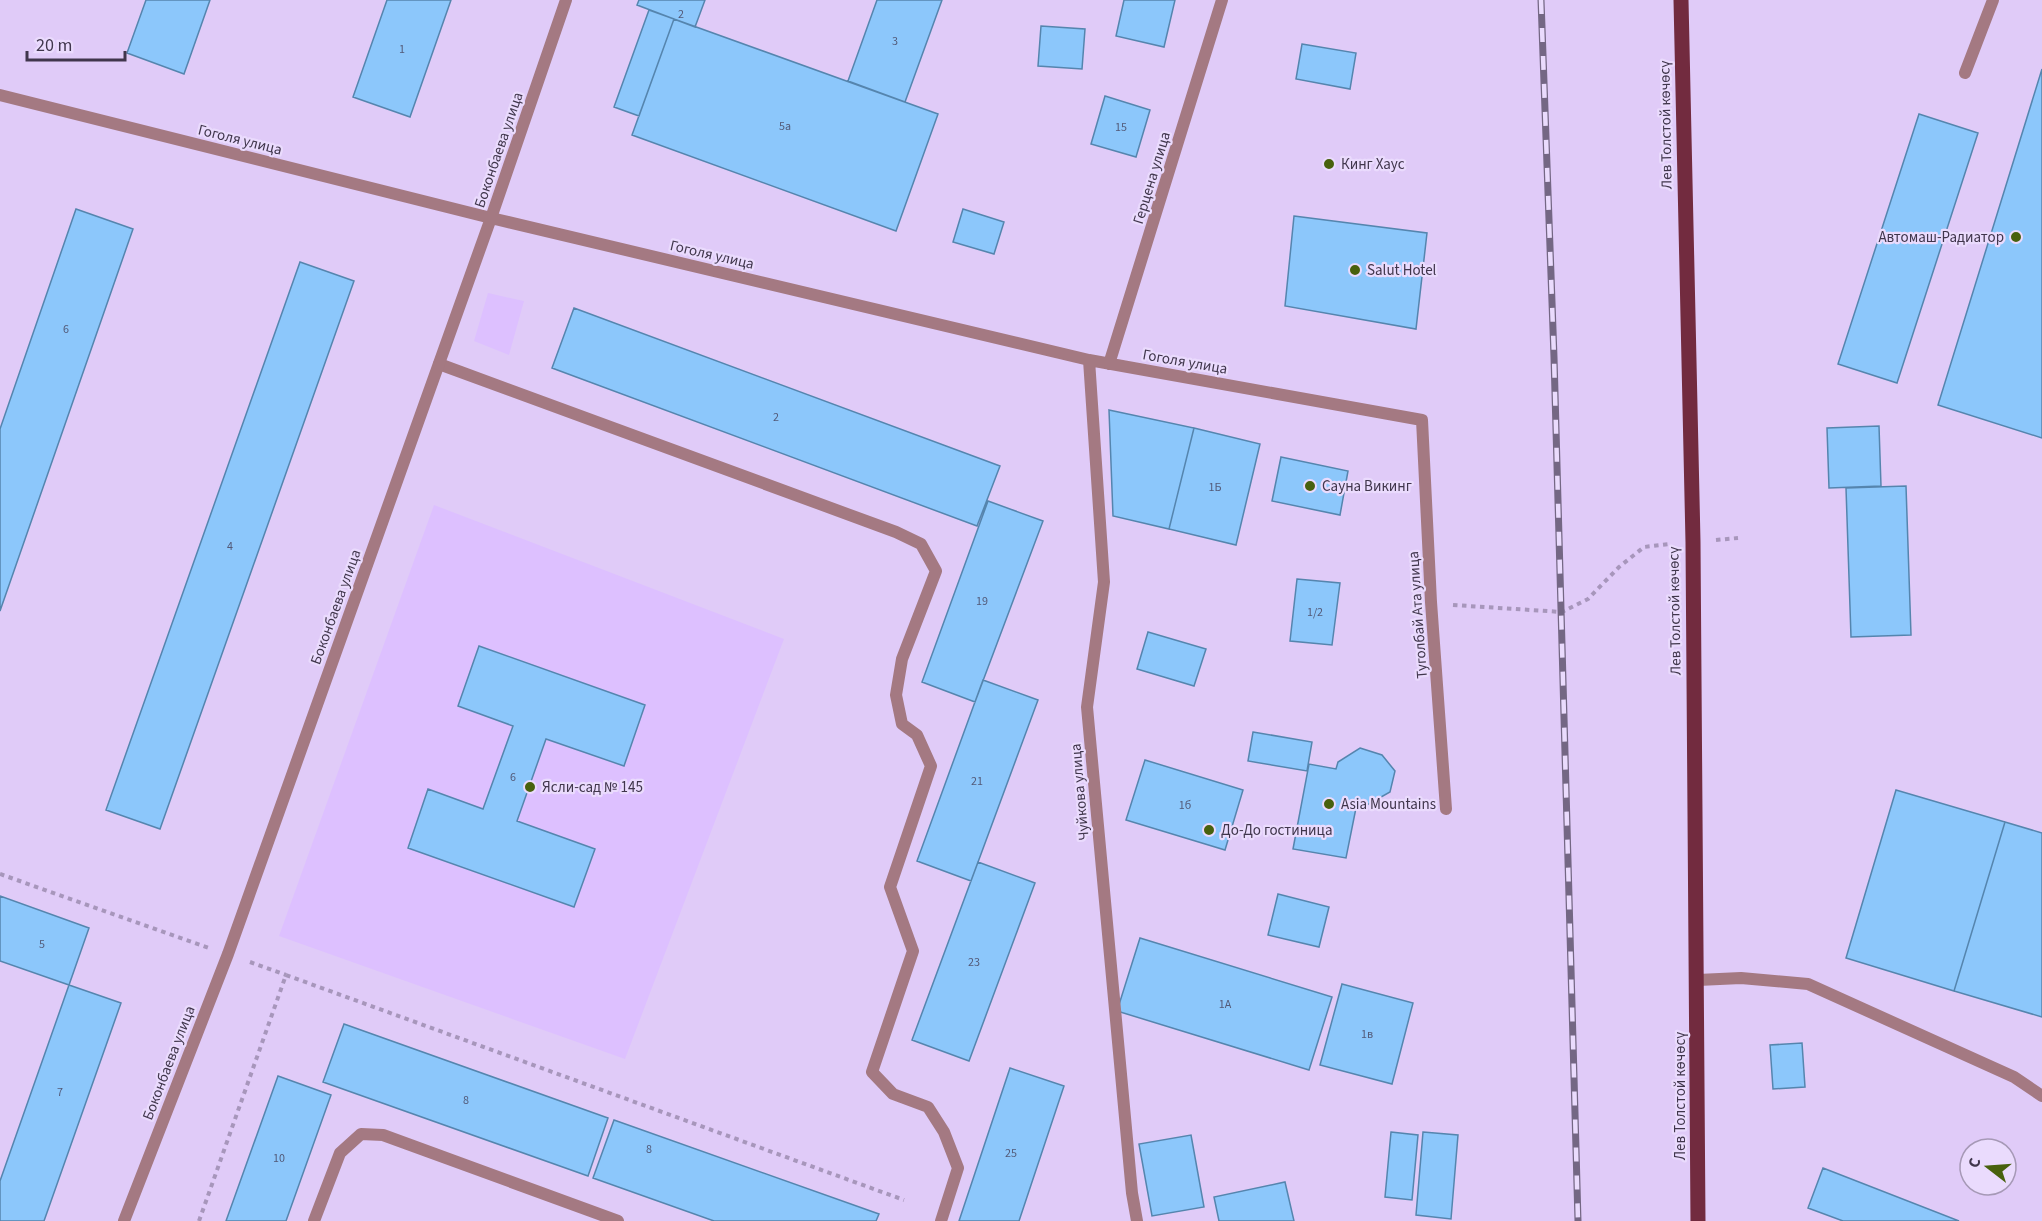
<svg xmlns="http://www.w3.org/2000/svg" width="2042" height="1221" viewBox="0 0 2042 1221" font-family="'Source Sans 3',sans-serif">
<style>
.built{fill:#ddc0ff}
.building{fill:#8cc7fb;stroke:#5585ae;stroke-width:1.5}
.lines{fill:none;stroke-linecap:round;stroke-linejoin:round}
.path{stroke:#a796bb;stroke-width:4;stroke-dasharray:4.5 4.5;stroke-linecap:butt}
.service{stroke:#a47982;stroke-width:12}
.minor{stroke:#a47982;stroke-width:12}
.primary{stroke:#722b3f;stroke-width:15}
.rail-casing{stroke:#746784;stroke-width:7}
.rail{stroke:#eadbfd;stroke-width:4.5;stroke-dasharray:14;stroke-linecap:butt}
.poi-dot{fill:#48610e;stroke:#eadbfd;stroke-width:2}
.labels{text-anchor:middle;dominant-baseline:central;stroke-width:4.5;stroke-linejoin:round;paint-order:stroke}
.number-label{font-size:12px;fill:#535a78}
.street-label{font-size:15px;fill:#40364c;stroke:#eadbfd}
.poi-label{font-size:15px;fill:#40364c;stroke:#eadbfd;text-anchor:start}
</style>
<rect width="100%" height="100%" fill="#e0cbf8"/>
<path class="built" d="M488 293 524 301 509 355 474 341Z
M434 505 784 639 625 1059 279 936Z"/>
<path class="building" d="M146 0H210L184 74 127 53Z
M387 0H451L410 117 353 97Z
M639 0H705L695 27 637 5Z
M877 0H942L905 102 848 81Z
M1124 0H1175L1164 47 1116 36Z
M649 10 674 19 639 116 614 107Z
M674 19 938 114 896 231 632 135Z
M1041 26 1085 29 1082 69 1038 66Z
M1302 44 1356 53 1350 89 1296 79Z
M2042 69V438L1938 405Z
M1105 96 1150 110 1136 157 1091 144Z
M1919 114 1978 133 1897 383 1838 364Z
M76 209 133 229 0 611V429Z
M963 209 1004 222 994 254 953 242Z
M1294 216 1427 233 1416 329 1285 306Z
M300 262 354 281 160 829 106 810Z
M574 308 1000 466 977 526 552 368Z
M1109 410 1194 428 1169 529 1113 516Z
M1879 426 1881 486 1829 488 1827 428Z
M1194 428 1260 444 1236 545 1169 529Z
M1281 457 1348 471 1340 515 1272 501Z
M1906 486 1911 635 1851 637 1846 488Z
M988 501 1043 521 975 702 922 682Z
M1297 579 1340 583 1332 645 1290 641Z
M1148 632 1206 649 1194 686 1137 669Z
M479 646 645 705 624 766 546 739 517 821 595 849 574 907 408 848 428 789 483 809 513 726 458 706Z
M983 680 1038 700 971 881 917 861Z
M1253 732 1312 742 1307 771 1248 761Z
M1360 748 1382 755 1395 771 1390 792 1367 805 1357 803 1346 858 1293 849 1309 764 1336 769 1338 762Z
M1145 760 1243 790 1225 850 1126 820Z
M1896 790 2005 822 1954 991 1846 958Z
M2005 822 2042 833V1017L1954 991Z
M978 862 1035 883 969 1061 912 1040Z
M1278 894 1329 907 1319 947 1268 935Z
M0 896 89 928 69 985 0 961Z
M1140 938 1332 997 1309 1070 1117 1011Z
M1342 984 1413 1003 1392 1084 1320 1065Z
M69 985 121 1003 44 1221H0V1181Z
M344 1024 608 1118 588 1176 323 1082Z
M1802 1043 1805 1087 1773 1089 1770 1045Z
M1010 1068 1064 1086 1019 1221H959Z
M278 1076 331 1095 286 1221H226Z
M614 1120 879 1214 876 1221H714L593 1178Z
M1391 1132 1418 1135 1412 1200 1385 1197Z
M1423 1132 1458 1135 1451 1219 1416 1215Z
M1191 1135 1204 1207 1152 1216 1139 1144Z
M1823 1168 1959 1221H1843L1808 1208Z
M1285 1182 1294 1221H1219L1214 1197Z"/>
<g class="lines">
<path class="path" d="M1716 540 1738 538
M1453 605 1562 612 1588 599 1619 567 1644 547 1670 544
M0 874 209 948
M250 962 286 975
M199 1221 286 975 904 1200"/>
<path class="service" d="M1965 73 1993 0
M439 364 896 532 921 544 936 571 902 659 896 695 902 724 917 735 931 766 890 887 913 951 872 1072 893 1094 928 1107 944 1132 958 1168 941 1221
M314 1221 340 1153 361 1134 383 1135 618 1221"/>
<path class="minor" d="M0 95 491 218 1089 360 1422 420 1431 602 1446 809
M1089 360 1104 582 1087 707 1132 1193 1137 1221
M1109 364 1222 0
M1698 980 1741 978 1808 984 2014 1077 2042 1096
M124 1221 228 954 491 218 566 0"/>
<path class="primary" d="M1681 0 1693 542 1698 1221"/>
<g class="rail-casing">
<path id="rail" d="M1541 0 1554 357 1578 1221"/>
</g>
<use href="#rail" class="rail"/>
</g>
<g class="poi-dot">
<circle cx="1329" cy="164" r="6"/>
<circle cx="2016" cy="237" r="6"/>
<circle cx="1355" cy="270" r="6"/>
<circle cx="1310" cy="486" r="6"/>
<circle cx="530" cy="787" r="6"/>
<circle cx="1329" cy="804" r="6"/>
<circle cx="1209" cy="830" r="6"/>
</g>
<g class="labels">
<g class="number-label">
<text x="681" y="14">2</text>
<text x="895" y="41">3</text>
<text x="402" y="49">1</text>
<text x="785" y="126">5а</text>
<text x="1121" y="127">15</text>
<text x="66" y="329">6</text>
<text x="776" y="417">2</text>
<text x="1215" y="487">1Б</text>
<text x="230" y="546">4</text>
<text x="982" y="601">19</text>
<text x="1315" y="612">1/2</text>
<text x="513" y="777">6</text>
<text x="977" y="781">21</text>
<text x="1185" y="805">1б</text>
<text x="42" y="944">5</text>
<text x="974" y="962">23</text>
<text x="1225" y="1004">1А</text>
<text x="1367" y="1034">1в</text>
<text x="60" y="1092">7</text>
<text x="466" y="1100">8</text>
<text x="649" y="1149">8</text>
<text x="1011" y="1153">25</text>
<text x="279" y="1158">10</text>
</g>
<g class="street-label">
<text transform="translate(1666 125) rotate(-91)">Лев Толстой көчөсү</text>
<text transform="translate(240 140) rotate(14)">Гоголя улица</text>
<text transform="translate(499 150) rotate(-71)">Боконбаева улица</text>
<text transform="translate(1152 178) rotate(-73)">Герцена улица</text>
<text transform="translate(712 255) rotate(13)">Гоголя улица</text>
<text transform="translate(1185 362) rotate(10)">Гоголя улица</text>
<text transform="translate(336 607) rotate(-70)">Боконбаева улица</text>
<text transform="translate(1675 611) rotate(-91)">Лев Толстой көчөсү</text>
<text transform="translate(1418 615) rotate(-94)">Туголбай Ата улица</text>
<text transform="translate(1080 792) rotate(-95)">Чуйкова улица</text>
<text transform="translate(169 1063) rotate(-69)">Боконбаева улица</text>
<text transform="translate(1680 1096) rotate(-90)">Лев Толстой көчөсү</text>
</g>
<g class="poi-label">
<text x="1341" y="164">Кинг Хаус</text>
<text x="2004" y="237" text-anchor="end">Автомаш-Радиатор</text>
<text x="1367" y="270">Salut Hotel</text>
<text x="1322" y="486">Сауна Викинг</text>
<text x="542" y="787">Ясли-сад № 145</text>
<text x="1341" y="804">Asia Mountains</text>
<text x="1221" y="830">До-До гостиница</text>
</g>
</g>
<g transform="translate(1988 1167) rotate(287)"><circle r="28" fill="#eadbfd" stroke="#a699b6" stroke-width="1.5"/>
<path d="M0-4.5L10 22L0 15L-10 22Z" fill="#48610e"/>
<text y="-9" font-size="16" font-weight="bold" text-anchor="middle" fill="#40364c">С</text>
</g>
<path d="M27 51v9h98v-9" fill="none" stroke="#40364c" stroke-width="3"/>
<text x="36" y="51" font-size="18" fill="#40364c" stroke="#eadbfd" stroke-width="4.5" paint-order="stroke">20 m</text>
</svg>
